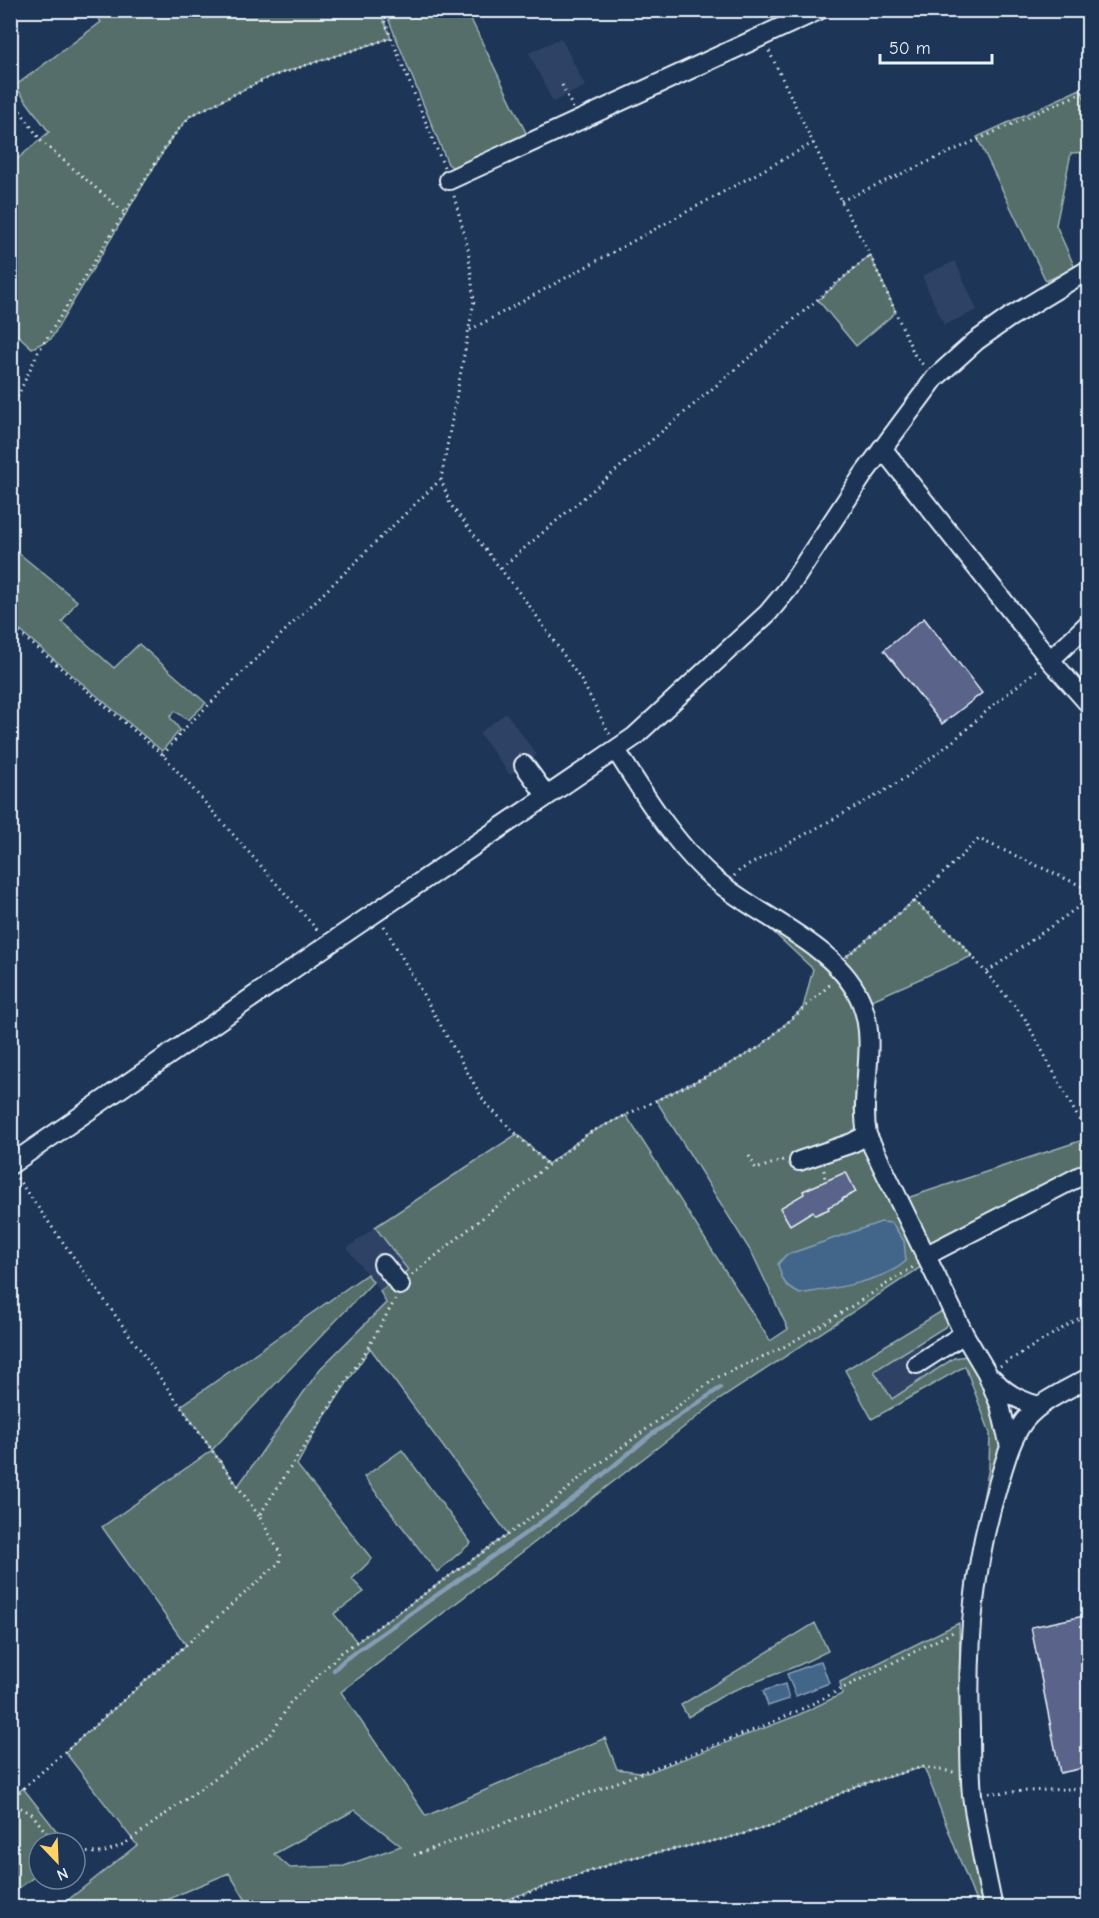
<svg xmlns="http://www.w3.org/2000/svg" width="1099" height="1918" viewBox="0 0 1099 1918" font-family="'Comic Neue',sans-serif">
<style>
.built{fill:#2f4366}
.green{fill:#546e6b;stroke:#9eb0b2;stroke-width:1.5;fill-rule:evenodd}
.water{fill:#43668a;stroke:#859eb6;stroke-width:1.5}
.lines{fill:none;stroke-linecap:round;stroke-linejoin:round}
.stream{stroke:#859eb6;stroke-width:4.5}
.building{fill:#5a638a;stroke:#e8f1f8;stroke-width:1.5}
.minor-casing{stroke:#e8f1f8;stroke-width:22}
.path{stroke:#e8f1f8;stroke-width:3;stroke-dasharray:1.5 4.5;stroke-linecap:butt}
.minor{stroke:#1d3557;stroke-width:18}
</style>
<rect width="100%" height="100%" fill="#1d3557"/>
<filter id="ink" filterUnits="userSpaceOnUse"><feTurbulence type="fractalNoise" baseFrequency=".0167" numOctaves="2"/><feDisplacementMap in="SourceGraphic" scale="12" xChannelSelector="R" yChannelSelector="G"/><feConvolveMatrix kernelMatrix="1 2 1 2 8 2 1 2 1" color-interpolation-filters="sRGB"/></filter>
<g filter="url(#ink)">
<path class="built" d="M561 38 585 86 553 102 529 53Z
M955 261 977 310 944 325 922 276Z
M506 713 537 755 510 775 479 733Z
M375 1227 408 1270 380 1291 347 1248Z
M920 1342 938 1370 892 1399 874 1370Z"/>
<path class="green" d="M93 11H380L391 38 269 77 190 116 170 140 51 339 32 348 11 329V282L14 281 15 161 49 132 15 86 101 22Z
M385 11H467L529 139 458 171 448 164Z
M1080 89 1088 105V152L1071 153 1056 225 1075 268 1046 281 977 137Z
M870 255 896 312 856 346 818 300Z
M11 547 77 601 62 622 114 668 139 644 206 703 188 720 175 711 170 717 180 730 162 751 11 623Z
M914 901 959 941 972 956 872 1000 843 959Z
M757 917 833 970 850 993 862 1027 854 1109 867 1135 892 1207 921 1267 719 1400 341 1692 426 1816 605 1738 617 1769 647 1773 796 1716 842 1694 840 1682 959 1623 963 1783 984 1907H978L924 1767 856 1786 772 1826 728 1838 626 1859 484 1907H250L229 1873 186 1891 153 1907 58 1908 137 1845 65 1752 186 1645 102 1527 212 1450 181 1406 367 1274 373 1282 212 1450 238 1486 320 1369 386 1303 380 1291 408 1270 375 1227 517 1134 548 1164 589 1133 626 1115 770 1341 788 1329 753 1255 656 1100 715 1072 760 1047 803 1008 813 969ZM370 1348 508 1534 357 1642 334 1614 364 1592 352 1579 372 1559 297 1465 318 1427ZM355 1810 401 1846 344 1866 290 1868 274 1854Z
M1086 1139 1088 1145V1170L928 1251 904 1199Z
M942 1311 948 1321 945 1327 874 1371 892 1399 954 1358 966 1356 971 1359C982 1384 1001 1420 1000 1447 1000 1465 989 1485 983 1500L989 1467 990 1433 965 1366 872 1419 845 1370Z
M402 1450 471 1543 437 1572 364 1477Z
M815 1623 828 1651 799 1665 727 1693 688 1717 681 1705Z
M23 1788 66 1843H39V1873L11 1894V1799Z"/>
<path class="water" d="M881 1222 892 1223 904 1241 906 1261C884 1282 829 1289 800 1294 784 1286 782 1280 778 1264L786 1255Z
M821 1661 829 1683 796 1696 787 1674Z
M785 1684 789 1699 768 1706 763 1691Z"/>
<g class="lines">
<path class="stream" d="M334 1670 344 1660 530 1530 582 1492 652 1434 720 1388"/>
</g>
<path class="building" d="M924 618 982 693 942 724 884 650Z
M846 1172 856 1192 842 1199 843 1200 828 1207 829 1209 815 1215 813 1211 790 1225 780 1208 804 1194 803 1191Z
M1089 1615V1767L1060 1773 1031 1627Z"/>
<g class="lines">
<g class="minor-casing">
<path id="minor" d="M449 180 819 10
M882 448 1050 660 1088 703
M1050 660 1088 624
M616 750C642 792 675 844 712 877 757 917 840 945 862 1004 878 1046 859 1092 867 1135L964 1334 987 1373 1000 1405 1010 1447
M524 765 546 795
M799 1161 852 1143 867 1135
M10 1165 329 944 634 737 768 613 788 589 863 475 935 378 976 341 1010 317 1088 270
M925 1256 1088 1172
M383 1264 400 1285
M917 1364 964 1334
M993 1379C1005 1393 1021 1402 1040 1406
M993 1908C985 1870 977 1833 972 1795 970 1773 970 1750 970 1727 967 1646 973 1566 997 1488 1004 1465 1010 1440 1024 1421 1040 1401 1067 1390 1088 1378"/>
</g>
<path class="path" d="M380 10 444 167
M769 51 841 201 870 255 915 356 925 367
M562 85 573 108
M10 96 41 141 125 213
M454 196 468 248 474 301 441 479 450 504 531 608 583 683 610 735
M841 201 1088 90
M470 330 813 143
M10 413 37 354 50 333 170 140 190 116 270 77 391 38
M501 568 870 255
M10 625 163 755 319 932
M163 755 186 727 440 480
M734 876 740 870 881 793 908 776 953 741 997 702 1037 670
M914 901 959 941 1024 1017 1088 1136
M384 926 485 1103 548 1165
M847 956 914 901 979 839 1088 889
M987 972 1088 900
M749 1156 756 1169 783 1160
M824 1170 825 1180
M17 1178 259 1516
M412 1275 548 1165 589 1133 715 1072 760 1047 832 983
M1000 1366 1088 1313
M989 1793 1088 1788
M10 1800 279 1563 281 1557 280 1553 259 1516 366 1351 395 1300
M10 1802 32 1814 54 1843
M75 1852 103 1853 126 1843 237 1762 272 1733 290 1703 341 1653 486 1550 553 1502 580 1478 716 1378 782 1348 830 1320 915 1266
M414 1855 589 1793 759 1728 806 1707 955 1631
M484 1908 626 1859 728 1838 772 1826 856 1786 922 1767 954 1772"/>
<use href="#minor" class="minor"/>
</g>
</g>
<rect width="1099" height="1918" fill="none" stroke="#1d3557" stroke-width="36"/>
<rect x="18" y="18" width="1063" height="1882" fill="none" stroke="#e8f1f8" stroke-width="2" filter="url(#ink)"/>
<g transform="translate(57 1861) rotate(157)"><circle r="28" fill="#1d3557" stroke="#6e8097" stroke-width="1.5"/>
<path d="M0-4.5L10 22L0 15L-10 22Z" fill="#ffd166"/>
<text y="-9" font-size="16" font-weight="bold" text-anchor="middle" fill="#e8f1f8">N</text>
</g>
<path d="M880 54v9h112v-9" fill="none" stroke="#e8f1f8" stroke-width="3"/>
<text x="889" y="54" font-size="18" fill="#e8f1f8" stroke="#1d3557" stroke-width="4.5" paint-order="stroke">50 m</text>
</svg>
